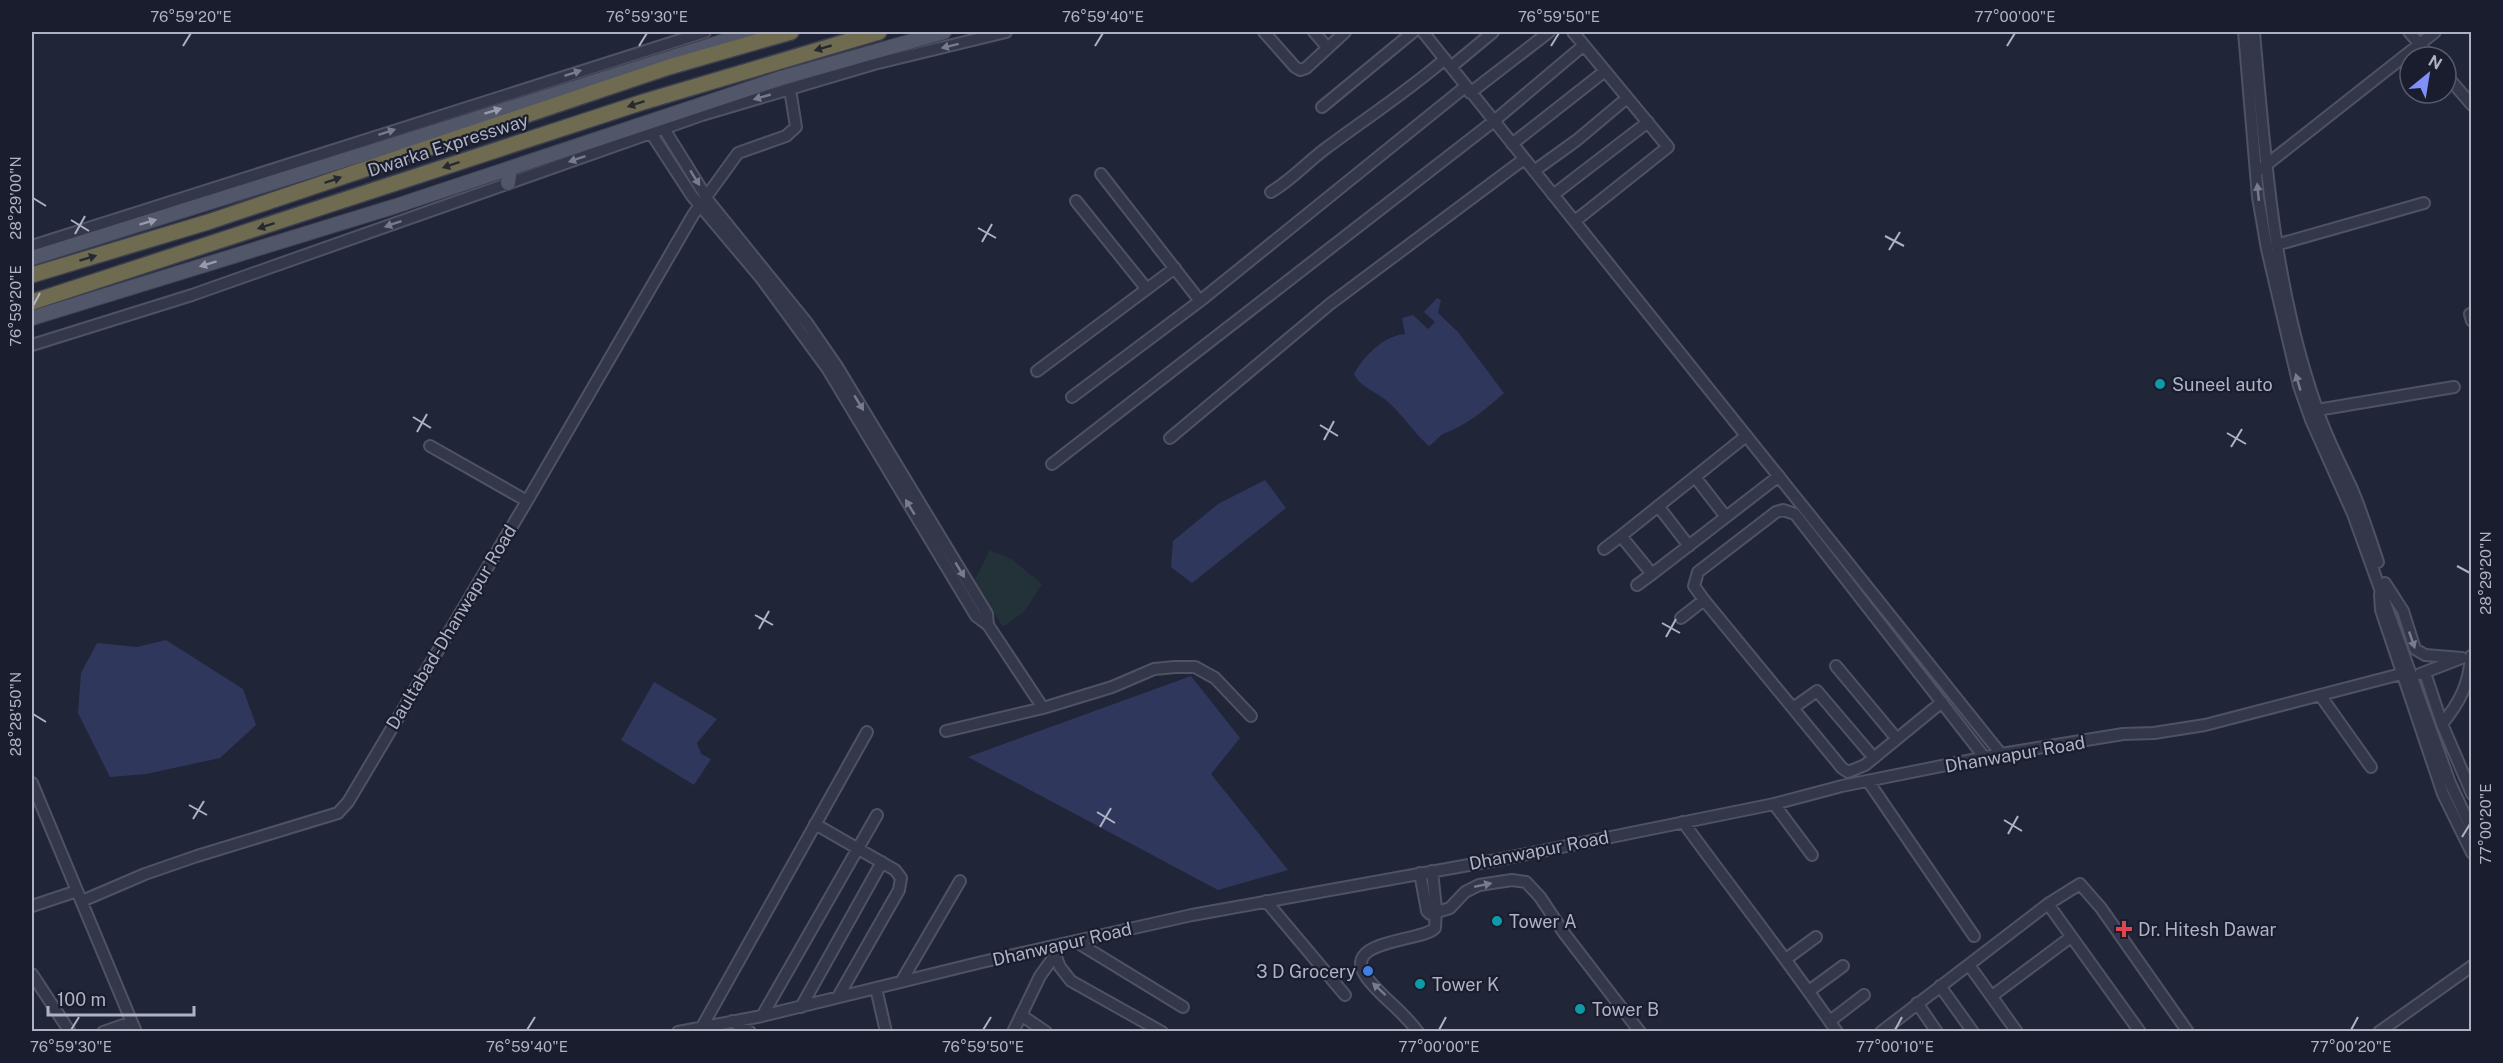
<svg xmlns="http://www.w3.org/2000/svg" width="2503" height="1063" viewBox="0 0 2503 1063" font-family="'Public Sans',sans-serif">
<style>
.green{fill:#233139}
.water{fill:#30375c}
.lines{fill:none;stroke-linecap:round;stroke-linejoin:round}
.minor-casing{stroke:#4f5263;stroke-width:14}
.major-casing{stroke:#3e4152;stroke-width:16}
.highway-casing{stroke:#3c3f50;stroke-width:18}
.minor{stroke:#343749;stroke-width:10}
.major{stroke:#525669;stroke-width:14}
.highway{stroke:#6f6b51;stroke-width:15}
.oneway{fill:#787b8d}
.oneway2{fill:#272932}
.oneway3{fill:#989bae}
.ticks{fill:none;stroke:#afb2c5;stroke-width:2}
.culture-dot{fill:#0f9aa8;stroke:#1a1d2d;stroke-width:2}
.health-dot{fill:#e0444e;stroke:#1a1d2d;stroke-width:2}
.shop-dot{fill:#3f7fe0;stroke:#1a1d2d;stroke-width:2}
.labels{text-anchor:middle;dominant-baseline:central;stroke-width:4.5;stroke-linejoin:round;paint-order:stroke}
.street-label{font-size:18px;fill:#afb2c5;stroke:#1a1d2d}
.poi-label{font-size:18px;fill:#afb2c5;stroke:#1a1d2d;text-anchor:start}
.neatline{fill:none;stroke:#afb2c5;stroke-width:2}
.ticks-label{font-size:15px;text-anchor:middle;fill:#afb2c5}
</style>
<rect width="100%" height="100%" fill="#212538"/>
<path class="green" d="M990 550 1013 560 1042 584 1025 611 1003 627 974 581Z"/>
<path class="water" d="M1437 298 1441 300 1438 313 1458 332 1504 393C1485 410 1467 425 1443 434 1439 436 1434 443 1429 446 1413 432 1403 415 1387 401 1377 392 1360 387 1354 374 1364 356 1383 336 1405 334L1402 318 1413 315 1428 329 1435 322 1424 312Z
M1265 480 1286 508 1192 583 1171 567 1173 541 1218 504Z
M166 640 243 689 256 725 220 758 146 774 110 777 78 713 81 673 97 643 137 647Z
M1191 676 1240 738 1211 774 1288 870 1218 890 968 757Z
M654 682 717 719 697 743 701 754 711 759 694 785 621 740Z"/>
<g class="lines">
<g class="minor-casing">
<path id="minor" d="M1264 32 1295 67 1300 70 1306 68 1345 32
M1314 32 1327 47
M1423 32 2001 754
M1573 32 1668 147 1575 221
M2244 32 2258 197 2267 249 2299 386 2311 420 2353 514 2450 783 2472 830
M2254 32C2265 159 2274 288 2317 409 2326 437 2340 463 2352 489 2362 513 2370 538 2378 562
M2409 32 2431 57
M1451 67 1493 32
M2446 75 2472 105
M1470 93 1549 32
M1322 107 1413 32
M664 129 710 203 807 323 836 365 987 614 988 625
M651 133 692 196 761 278 827 368 976 616 988 625 1043 708
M1512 144 1605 71
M2261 169 2435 32
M1534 171 1577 140 1627 98
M1101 174 1200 301
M1271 192C1293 179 1309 160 1329 146 1368 117 1408 91 1445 59
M1553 195 1648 122
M1076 201 1146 288
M2276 245 2424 203
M32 246 705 32
M2470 314 2472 321
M32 345 192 295 702 115 874 64 1006 32
M1037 371 1175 268
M1072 397 1200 301 1465 87
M2317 410 2454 387
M1746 436 1621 536 1652 574 1779 476
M1170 438 1330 304 1524 159
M430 446 527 501
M1052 464 1494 121 1584 45
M1695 477 1726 517
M1658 506 1689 546
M1604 549 1621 536
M2385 583 2403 611 2415 649 2425 655 2462 658
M1637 585 1652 574
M2380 594 2381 610 2443 794 2472 853
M1704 600 1694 586 1698 572 1776 512 1783 510 1795 514 1985 758
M1681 618 1704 600 1842 768 1848 772 1865 765 1942 702
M1836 666 1897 739
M2425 673 2442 724 2472 794
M2420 674 2459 659
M2320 695 2371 767
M1793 708 1817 691 1874 758
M2442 724C2460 702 2469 684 2471 656
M946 731 1043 708 1112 687 1154 669 1175 667H1195L1215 678 1251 716
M1868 781 1974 936
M32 783 136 1032
M1774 804 1812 855
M1683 822C1734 892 1788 960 1837 1032
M815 824 895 870 901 878 899 890 838 997
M1420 873 1427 911 1430 914 1434 913
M82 901 145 874 197 856 338 813 348 802 527 501 693 215 738 153 786 136 796 127 790 89
M1266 901 1345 995
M2048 904 2140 1032
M32 906 77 891
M1434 913 1450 908 1465 892 1479 885 1512 880 1526 882 1540 897 1564 933 1640 1032
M1075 941 1183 1007
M1052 947 1060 967 1071 981 1162 1032
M1786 959 1816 937
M1969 965 2017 1032
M32 974 70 1032
M901 982 960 881
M1940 986 1973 1032
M876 988 886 1032
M1809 991 1843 966
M1992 996 2071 937
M1917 1003 1937 1032
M801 1007 882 862
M1021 1015 1046 1032
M762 1016 877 815
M732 1021 750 1032
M1830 1021 1864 995
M703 1025 867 732
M103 1032 132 1022
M678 1032 762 1016 982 962 1192 915 1502 859 1774 804 1842 786 2001 754 2123 734 2154 733 2205 725 2401 674
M1013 1032 1040 976 1056 954
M1418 1032C1403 1011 1381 997 1367 978 1338 939 1423 942 1435 928L1436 909 1432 871
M1881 1032 2048 904 2080 884 2101 908 2188 1032
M2379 1032 2472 966"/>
</g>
<g class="major-casing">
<path id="major" d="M508 183 510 168
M32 258 753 32
M32 318 396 206 781 78 944 32"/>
</g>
<g class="highway-casing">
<path id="highway" d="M32 275 208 222 669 67 791 32
M32 302 643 102 879 32"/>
</g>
<use href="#minor" class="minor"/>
<use href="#major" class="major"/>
<use href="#highway" class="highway"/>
</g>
<defs><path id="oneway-solid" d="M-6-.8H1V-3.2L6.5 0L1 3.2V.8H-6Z" transform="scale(1.5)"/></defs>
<g class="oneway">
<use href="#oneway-solid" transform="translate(950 46) rotate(166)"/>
<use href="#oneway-solid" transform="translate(573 73) rotate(-18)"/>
<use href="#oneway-solid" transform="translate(762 97) rotate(164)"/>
<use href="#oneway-solid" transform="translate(387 132) rotate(-18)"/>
<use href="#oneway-solid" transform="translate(577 159) rotate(161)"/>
<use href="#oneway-solid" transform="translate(695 178) rotate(58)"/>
<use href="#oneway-solid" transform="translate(2258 192) rotate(-96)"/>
<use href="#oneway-solid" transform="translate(393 224) rotate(161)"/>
<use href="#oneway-solid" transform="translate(2298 382) rotate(-106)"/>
<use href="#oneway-solid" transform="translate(859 403) rotate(59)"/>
<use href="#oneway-solid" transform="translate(910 507) rotate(-121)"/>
<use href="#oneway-solid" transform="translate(960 570) rotate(59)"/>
<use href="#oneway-solid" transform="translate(2412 640) rotate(71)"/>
<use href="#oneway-solid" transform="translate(1483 885) rotate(-12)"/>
<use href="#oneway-solid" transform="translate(1379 989) rotate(-137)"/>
</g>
<g class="oneway2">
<use href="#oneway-solid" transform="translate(823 48) rotate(164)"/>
<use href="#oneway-solid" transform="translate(636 104) rotate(162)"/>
<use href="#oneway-solid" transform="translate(451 165) rotate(162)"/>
<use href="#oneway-solid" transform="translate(333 180) rotate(-19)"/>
<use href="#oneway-solid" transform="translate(266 226) rotate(162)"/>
<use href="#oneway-solid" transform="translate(88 258) rotate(-17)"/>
</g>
<g class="oneway3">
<use href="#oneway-solid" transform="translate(493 111) rotate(-17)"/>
<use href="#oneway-solid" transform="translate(148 222) rotate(-17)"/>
<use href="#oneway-solid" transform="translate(208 264) rotate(163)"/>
</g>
<path class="ticks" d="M183 46 191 33M639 46 647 33M1095 46 1103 33M1551 46 1559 33M2007 46 2015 33M33 198 46 206M71 220 89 231M978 228 996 238M75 234 85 216M1885 236 1904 246M982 242 992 224M1889 250 1900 232M33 306 40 293M413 417 431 428M1320 425 1338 436M417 432 427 414M2227 433 2246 444M1324 440 1334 421M2231 447 2242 429M2457 566 2470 573M755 615 773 625M1662 623 1680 633M759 629 769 611M1666 637 1676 619M33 714 46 722M189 805 207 815M1097 812 1115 823M193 819 204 801M2004 820 2022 831M1100 827 1111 808M2008 834 2018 816M2462 837 2470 824M71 1030 79 1017M527 1030 535 1017M983 1030 991 1017M1439 1030 1446 1017M1895 1030 1902 1017M2351 1030 2358 1017"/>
<g class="culture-dot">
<circle cx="2160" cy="384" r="6"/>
<circle cx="1497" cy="921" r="6"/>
<circle cx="1420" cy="984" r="6"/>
<circle cx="1580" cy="1009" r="6"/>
</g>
<path class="health-dot" d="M2121 920h6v6h6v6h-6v6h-6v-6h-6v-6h6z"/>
<circle class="shop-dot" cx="1368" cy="971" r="6"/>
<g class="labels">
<g class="street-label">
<text transform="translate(448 145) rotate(-18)">Dwarka Expressway</text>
<text transform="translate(451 627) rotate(-59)">Daultabad-Dhanwapur Road</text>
<text transform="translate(2015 754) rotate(-10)">Dhanwapur Road</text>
<text transform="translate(1539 850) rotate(-11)">Dhanwapur Road</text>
<text transform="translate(1062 944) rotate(-13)">Dhanwapur Road</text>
</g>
<g class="poi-label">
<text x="2172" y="384">Suneel auto</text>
<text x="1509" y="921">Tower A</text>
<text x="2138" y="929">Dr. Hitesh Dawar</text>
<text x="1356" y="971" text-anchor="end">3 D Grocery</text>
<text x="1432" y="984">Tower K</text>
<text x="1592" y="1009">Tower B</text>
</g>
</g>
<rect width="2503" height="1063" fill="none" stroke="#1a1d2d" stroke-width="66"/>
<g transform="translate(2428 75) rotate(30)"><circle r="28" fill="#1a1d2d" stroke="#56596a" stroke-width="1.5"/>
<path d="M0-4.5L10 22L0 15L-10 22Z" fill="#8190f8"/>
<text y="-9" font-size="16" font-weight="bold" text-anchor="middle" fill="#afb2c5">N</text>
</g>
<path d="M48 1006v9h146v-9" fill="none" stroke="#afb2c5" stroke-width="3"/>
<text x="57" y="1006" font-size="18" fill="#afb2c5" stroke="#1a1d2d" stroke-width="4.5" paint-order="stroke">100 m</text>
<rect x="33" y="33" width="2437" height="997" class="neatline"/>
<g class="ticks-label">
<text x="191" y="22">76°59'20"E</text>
<text x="647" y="22">76°59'30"E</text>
<text x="1103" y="22">76°59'40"E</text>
<text x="1559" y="22">76°59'50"E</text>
<text x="2015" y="22">77°00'00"E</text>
<text transform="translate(16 198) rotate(-90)" y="5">28°29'00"N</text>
<text transform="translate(16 306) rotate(-90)" y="5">76°59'20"E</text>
<text transform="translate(2486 573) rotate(-90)" y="5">28°29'20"N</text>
<text transform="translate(16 714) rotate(-90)" y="5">28°28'50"N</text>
<text transform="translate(2486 824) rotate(-90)" y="5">77°00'20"E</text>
<text x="71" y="1052">76°59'30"E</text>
<text x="527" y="1052">76°59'40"E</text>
<text x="983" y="1052">76°59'50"E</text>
<text x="1439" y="1052">77°00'00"E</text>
<text x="1895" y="1052">77°00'10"E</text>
<text x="2351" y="1052">77°00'20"E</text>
</g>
</svg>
